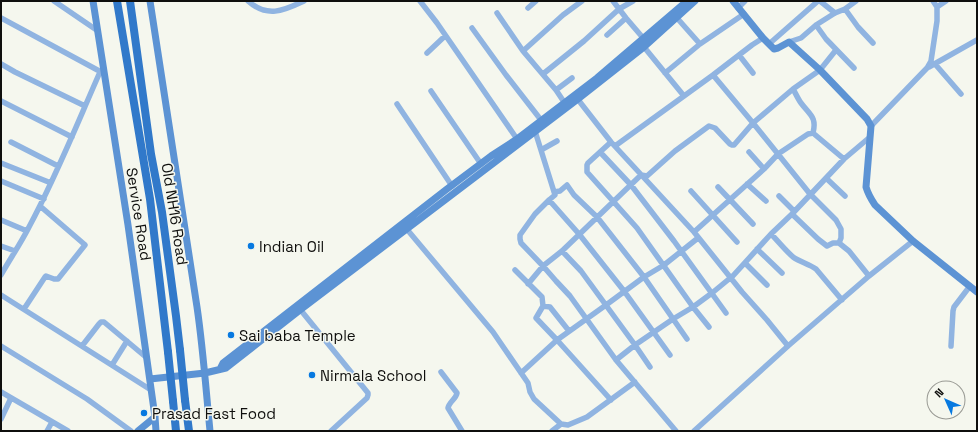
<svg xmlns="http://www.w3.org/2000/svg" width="978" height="432" viewBox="0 0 978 432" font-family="'Space Grotesk',sans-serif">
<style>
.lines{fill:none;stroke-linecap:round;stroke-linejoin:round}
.street{stroke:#90b4e1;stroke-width:5.5}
.secondary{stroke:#5c93d4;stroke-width:7}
.primary{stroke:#3179ca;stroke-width:8}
.primary-bridge{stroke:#3179ca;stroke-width:8}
.poi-dot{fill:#0779e0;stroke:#f5f7ee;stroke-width:1.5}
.labels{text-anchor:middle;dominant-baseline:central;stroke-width:3;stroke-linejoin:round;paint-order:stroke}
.street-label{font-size:15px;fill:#0f0f0d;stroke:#f5f7ee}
.poi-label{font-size:15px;fill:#0f0f0d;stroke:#f5f7ee;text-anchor:start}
</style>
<rect width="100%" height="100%" fill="#f5f7ee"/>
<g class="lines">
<path class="street" d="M54 1 98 31
M248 1C267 18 283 11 304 1
M420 1 437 23 517 139
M613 1 626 18 644 39
M820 1 835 13
M937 7 946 1
M528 8 536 1
M738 8 745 1
M845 9 858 27 873 43
M497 13 523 51 556 90 564 102
M1 18 103 73
M677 18 700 44
M816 25 826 39 854 68
M472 28 506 75 541 120
M607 35 626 18
M789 42 801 38 816 25 835 13 845 9 856 1
M769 44 818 1
M644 47 684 96
M523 51 563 15 582 1
M427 53 445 36
M739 55 753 73
M1 64 15 72 85 106
M935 64 961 94
M929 67 977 40
M665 73 700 44 744 14
M543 74 584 41 619 9 633 1
M713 75 753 123 810 194 836 220 841 229V238L839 243
M793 89C796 94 798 99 801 103 810 115 817 117 813 133
M556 90 572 78
M431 91 481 164
M576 97 611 142 694 232 742 292 767 320 788 346
M1 101 72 137
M397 104 452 186
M871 126 927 68 931 61 937 21V7L933 1
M535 131 555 195 549 200 579 234 624 291 670 355
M11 142 58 166
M611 142 588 163 587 165V172L637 228 693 307 709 327
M615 146 713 75 752 45 763 38
M541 150 557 141
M600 152 631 185 674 241 726 313
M749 152 764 169
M1 163 51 183
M826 178 845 196
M1 181 44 199
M747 184 766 201
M718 187 753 224
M691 191 737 242
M554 192 560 191 567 185 574 195 597 217 644 277 687 339
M779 196 794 211
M549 200 535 214 520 235V239L521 243 543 266 556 281 570 296 616 360 676 431
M792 214 818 239 827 246 833 243H839L849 251 869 276
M1 220 27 231
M405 227 493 332 528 383 530 392 534 399 561 424 568 425 587 417 635 382
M694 232 764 169 778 154 808 134 813 133 844 159
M771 234C778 241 785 250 793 257 800 262 809 264 816 269L842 300
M1 246 15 251
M757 249 782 273
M562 251 581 271 635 345 650 367
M745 263 767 285
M515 270 542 297 543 306 550 307 569 331
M1 275C10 259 21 243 29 227 56 177 77 124 100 72
M528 284 543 266 562 251 641 175 647 176 675 151 709 126 715 128 730 144 732 145H734L753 123 793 89 820 70 836 50
M1 295 151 390
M543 306 536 318 557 340 611 400
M299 308 368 393V395L367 398 331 431
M24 309 45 277 46 276 54 279H58L85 245 84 244 40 206
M1 346 87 399 131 431
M82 346 99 324 101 322H104L147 358
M951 346 953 311 954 307 970 286
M616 360 635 345 673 319 693 307 712 293 729 279 731 278 771 234 792 214 844 159 870 137
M112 365 127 341
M441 372 457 393C456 399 449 402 448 408L462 431
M521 373 557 340 606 305 644 277 664 265 698 238
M1 392 68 431
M1 419 11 398
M47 431 52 422
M552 431 561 424
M694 431 788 346 869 276 913 241"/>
<path class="secondary" d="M93 1 128 225 155 417 156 431
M150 1C165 103 182 205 197 307 203 348 206 390 210 431
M733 1 763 38 774 49 778 48 789 42 820 70 867 119 871 126 866 187C868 194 871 199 875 205L913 241 977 292
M220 369 223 363 447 189 491 156 517 139 597 78 687 1
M150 379 205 373 226 368 300 310 578 99 644 47 695 1
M138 431 155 417"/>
<path class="primary" d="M117 1 150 199 168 352
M130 1 151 154 162 212 176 316 180 350
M185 400 189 431
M173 401 176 431"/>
<path class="primary-bridge" d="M180 350 185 400
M168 352 173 401"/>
</g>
<g class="poi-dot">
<circle cx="251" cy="246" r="4"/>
<circle cx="231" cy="335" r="4"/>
<circle cx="312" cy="375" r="4"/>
<circle cx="144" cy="413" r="4"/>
</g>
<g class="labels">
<g class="street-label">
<text transform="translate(139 214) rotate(81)">Service Road</text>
<text transform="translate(175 214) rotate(81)">Old NH16 Road</text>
</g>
<g class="poi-label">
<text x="259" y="246">Indian Oil</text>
<text x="239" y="335">Sai baba Temple</text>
<text x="320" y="375">Nirmala School</text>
<text x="152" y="413">Prasad Fast Food</text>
</g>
</g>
<rect width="978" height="432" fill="none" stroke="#0f0f0d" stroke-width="4"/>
<g transform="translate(946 400) rotate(315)"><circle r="19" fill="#f5f7ee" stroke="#999a94"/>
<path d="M0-3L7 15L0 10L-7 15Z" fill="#0779e0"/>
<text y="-6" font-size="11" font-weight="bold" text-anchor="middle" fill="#0f0f0d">N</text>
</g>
</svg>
